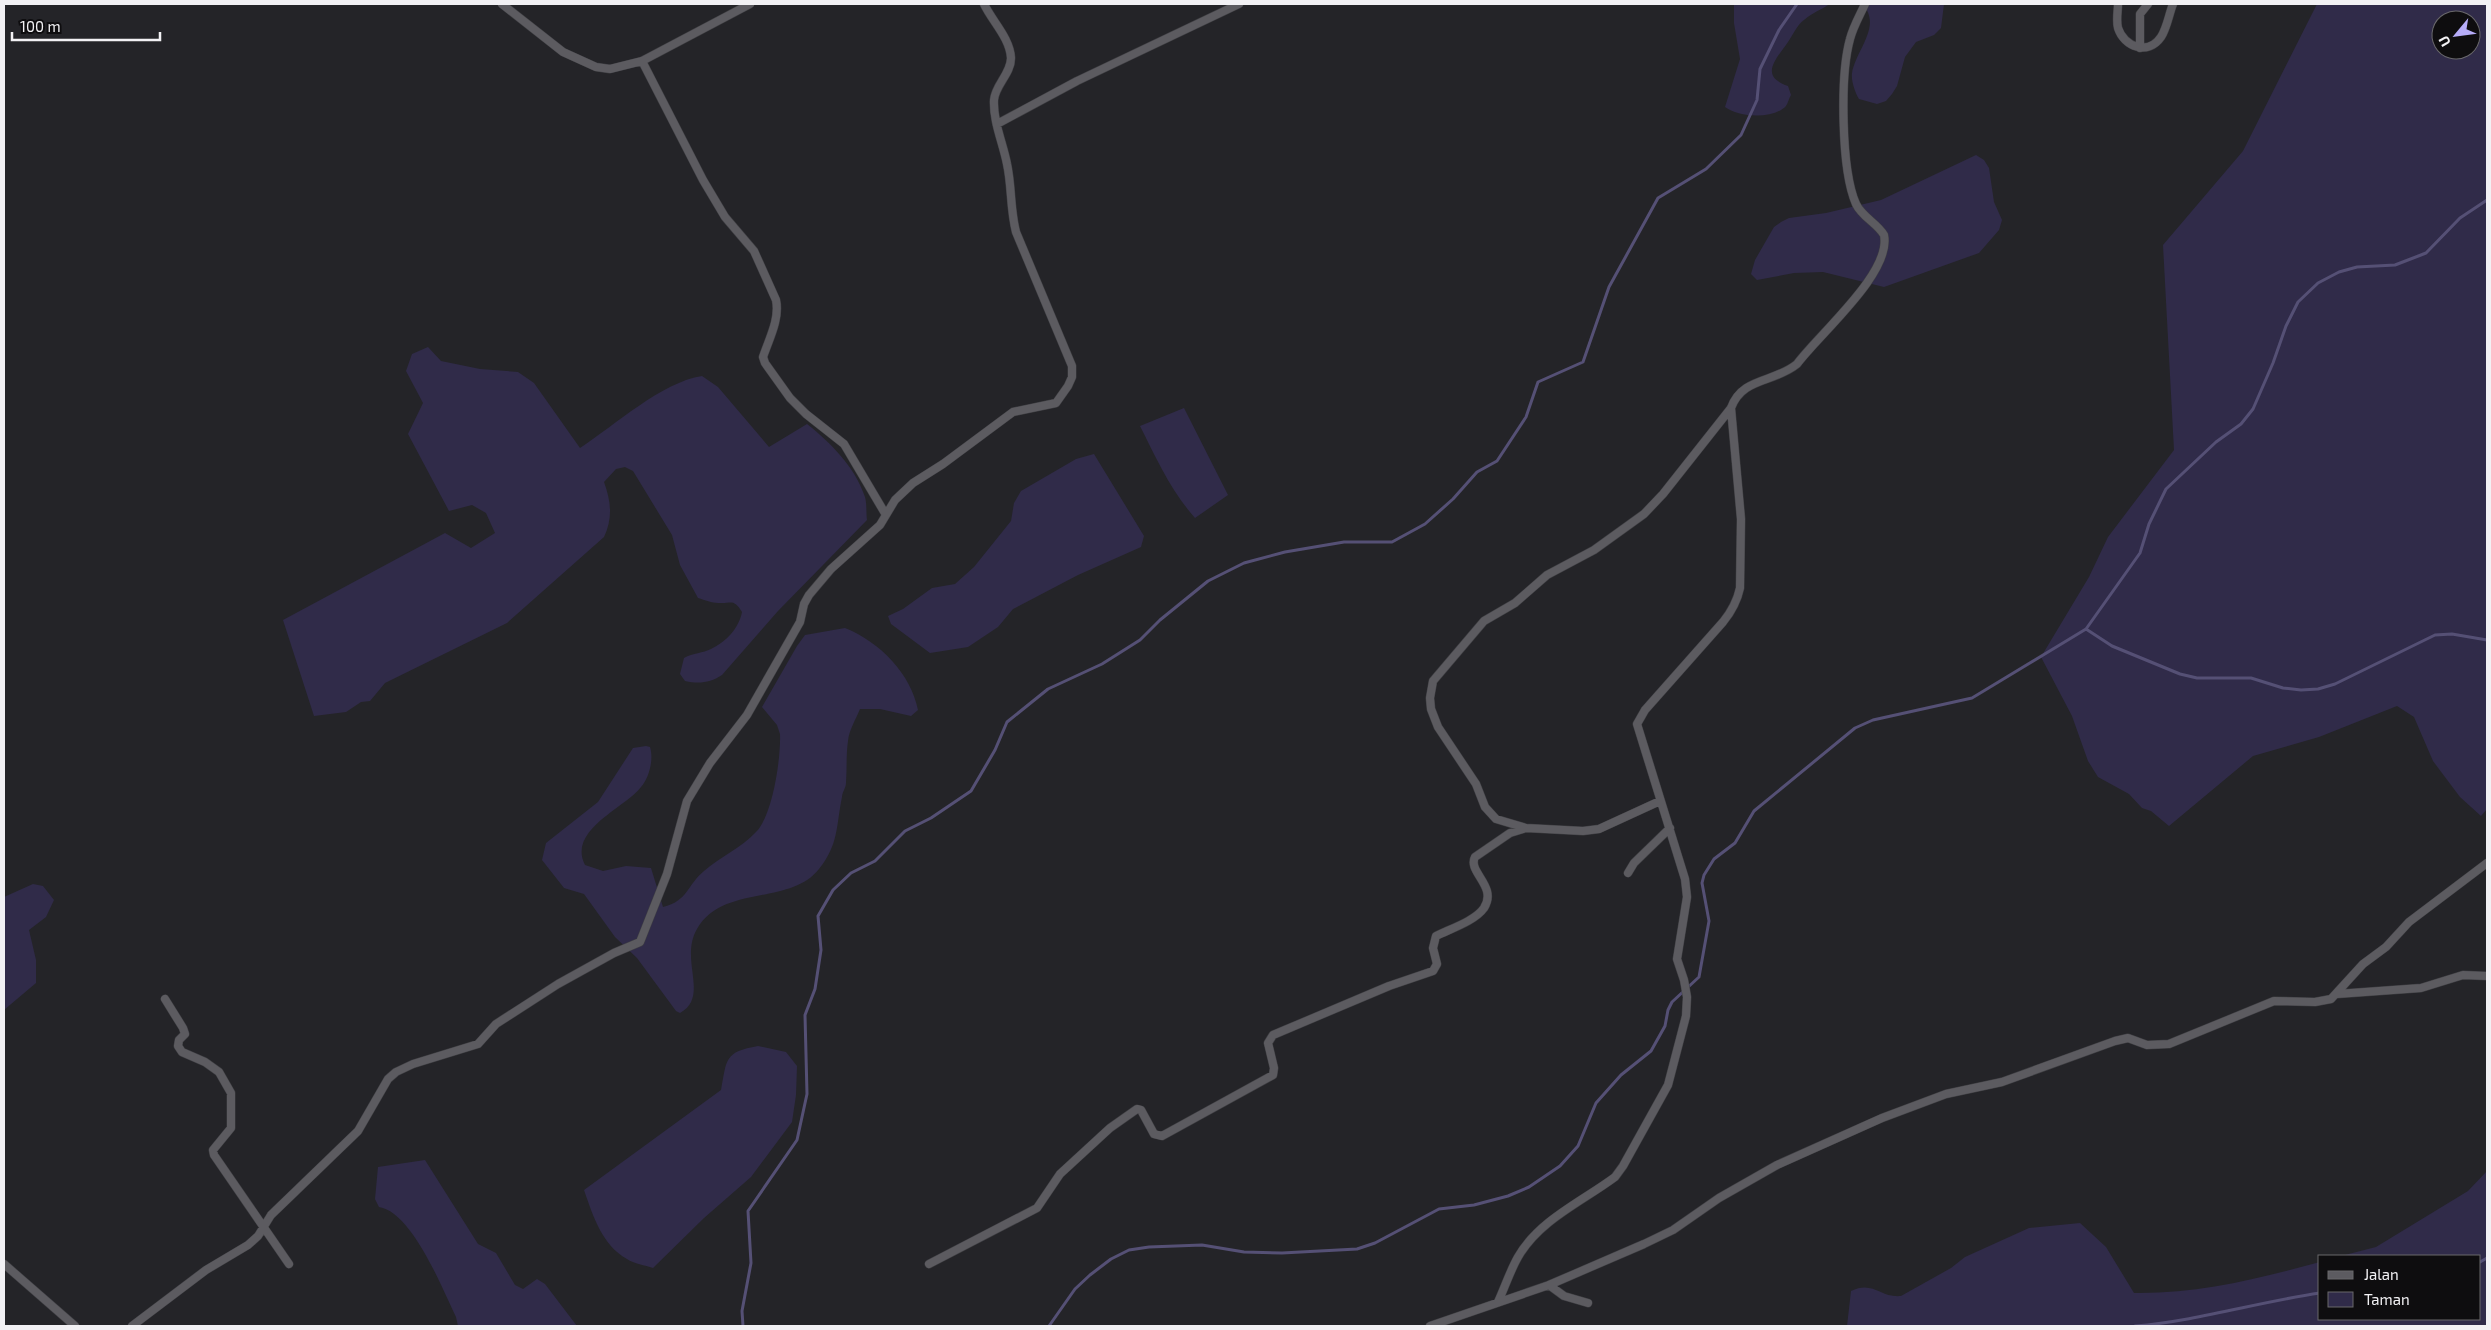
<svg xmlns="http://www.w3.org/2000/svg" width="2491" height="1330" viewBox="0 0 2491 1330" font-family="'Exo 2',sans-serif">
<style>
.green{fill:#302b49;fill-rule:evenodd}
.lines{fill:none;stroke-linecap:round;stroke-linejoin:round}
.stream{stroke:#555075;stroke-width:3}
.minor-casing{stroke:#3f3f43;stroke-width:9}
.minor{stroke:#5c5b60;stroke-width:8}
</style>
<rect width="100%" height="100%" fill="#242428"/>
<path class="green" d="M1734 4H1830C1822 9 1812 13 1804 20 1797 25 1793 35 1788 42 1777 58 1758 76 1788 86L1791 95C1789 98 1788 103 1786 106 1773 120 1738 117 1725 107L1740 59 1734 23Z
M1862 4H1944L1941 28 1934 35 1916 42 1905 57 1897 86 1892 94 1886 101 1877 104 1859 99C1855 92 1851 81 1852 73 1856 50 1883 25 1862 4Z
M2317 4H2487V809L2481 816 2460 797 2433 761 2414 717 2397 706 2319 737 2253 756 2169 826 2151 811 2142 808 2129 794 2098 777 2088 761 2072 716 2041 657 2089 577 2108 537 2174 450 2163 245 2243 151ZM2441 20H2471V50H2441Z
M1976 155 1984 160 1989 168 1994 202 2002 220 1999 230 1979 253 1884 287 1823 272 1794 273 1757 280 1751 274 1755 260 1774 227 1781 222 1789 218 1826 213 1881 200Z
M428 347 441 361 480 369 518 372 534 383 580 448C615 425 662 382 702 376L718 387 769 447 807 424C831 443 855 467 865 497 867 504 866 513 867 520L778 611 722 675C710 683 699 684 685 681L680 674 684 658C693 653 703 653 711 649 726 642 739 628 742 612 733 598 732 604 718 603 712 603 705 600 698 598L680 565 672 535 633 471 625 467 616 469 604 482C611 501 613 518 604 537L507 623 385 683 370 701 361 702 346 712 314 716 283 620 445 533 471 548 495 533 486 513 472 505 449 511 408 434 423 403 406 371 412 354Z
M1184 408 1228 495 1195 518C1171 491 1156 458 1140 426Z
M1094 454 1144 536 1141 547 1078 575 1013 609 998 627 968 647 930 653 891 624 888 616 903 609 932 588 955 584 974 567 1011 521 1014 503 1021 491 1076 459Z
M845 628C880 642 911 674 918 710L911 716 880 709H860C856 719 849 730 848 741 846 755 847 769 846 783 846 788 842 792 842 797 836 826 839 844 819 869 790 906 723 884 697 929 679 960 710 996 680 1013L676 1011 637 958 615 937 584 894 564 888 542 860 546 843 598 802 633 748 646 746 650 747C654 760 649 778 641 787 625 808 567 830 585 865L603 871 626 866 651 868 663 907C688 901 687 885 704 871 720 857 741 848 756 832 773 815 781 757 780 734L777 725 762 707 797 646 805 635Z
M33 884 43 886 54 900 46 917 29 930 36 960V983L4 1010V897Z
M758 1046 786 1052 797 1066 796 1095 792 1122 751 1177 704 1218 653 1268C645 1265 634 1264 627 1259 602 1245 593 1216 584 1190L721 1090C727 1059 724 1052 758 1046Z
M425 1160 478 1244 496 1253 515 1285 523 1289 537 1279 545 1284 577 1326H458L456 1317C442 1288 412 1212 379 1207L375 1199 378 1167Z
M2487 1171V1326H1847L1851 1291C1873 1280 1880 1298 1901 1296L1951 1268 1965 1257 2029 1228 2080 1223 2106 1247 2134 1293C2198 1294 2258 1279 2320 1262V1319H2480V1256H2341L2376 1247 2468 1191Z"/>
<g class="lines">
<path class="stream" d="M2086 629 2140 553 2149 524 2166 489 2216 442 2241 424 2253 409 2273 363 2286 326 2298 302 2318 283 2339 272 2357 267 2395 265 2426 253 2460 218 2487 200
M2480 1262 2487 1258
M743 1326 742 1311 751 1263 748 1211 797 1140 807 1094 805 1015 815 989 821 950 818 916 833 890 851 873 875 861 905 831 931 818 971 791 995 750 1007 722 1048 689 1102 664 1140 640 1160 620 1208 581 1244 563 1285 552 1344 542H1392L1425 524 1453 499 1477 472 1497 461 1526 417 1538 382 1583 362 1609 287 1658 198 1706 169 1741 135 1757 100 1760 69 1779 30 1797 4
M1049 1326 1075 1289 1090 1275 1111 1259 1129 1250 1149 1247 1202 1245 1244 1252 1282 1253 1357 1249 1375 1243 1439 1209 1474 1205 1508 1196 1529 1187 1560 1166 1578 1146 1596 1103 1621 1075 1651 1051 1665 1026 1668 1010 1672 1002 1699 977 1709 921 1702 883 1704 875 1714 859 1735 843 1754 811 1855 728 1873 720 1972 698 2086 629 2112 646 2180 674 2197 678H2251L2283 688 2301 690 2318 689 2335 684 2435 635 2452 634 2487 640
M2135 1326C2197 1321 2258 1302 2320 1293"/>
<g class="minor-casing">
<path id="minor" d="M502 4 563 52 596 67 610 69 642 61 750 4
M2118 4C2118 11 2116 20 2118 28 2124 47 2148 56 2161 37 2167 28 2169 14 2173 4
M2140 48V14L2148 4
M642 61 703 180 725 217 754 251 776 300C780 319 769 339 763 357L765 363 790 398 806 414 844 444 886 515
M997 124 1077 81 1239 4
M1660 801 1599 829 1583 831 1526 828 1496 819 1485 807 1476 784 1438 727 1431 709 1430 698 1433 681 1484 621 1515 603 1547 575 1594 550 1644 514 1663 494 1731 408C1742 377 1774 383 1797 364 1819 334 1892 273 1884 235 1877 223 1862 217 1856 204 1841 170 1840 75 1850 39 1853 27 1860 15 1865 4
M1628 873 1634 863 1670 828
M2337 994 2421 988 2463 975 2487 976
M165 999 183 1028 185 1034 179 1040 178 1046 182 1052 205 1062 219 1072 231 1093V1128L213 1150 214 1155 289 1264
M4 1264 75 1326
M929 1264 1037 1208 1060 1174 1110 1128 1137 1109 1141 1110 1154 1134 1162 1136 1273 1075 1274 1068 1268 1043 1273 1035 1389 986 1433 971 1437 964 1433 948 1436 936C1450 929 1475 921 1484 908 1498 886 1467 872 1475 857L1510 833 1526 828
M1549 1285 1564 1296 1588 1303
M1498 1302C1505 1287 1510 1271 1518 1257 1539 1220 1583 1201 1615 1177L1623 1166 1668 1085 1686 1016 1687 997 1684 980 1677 959 1687 897 1685 879 1637 724 1645 710 1723 622C1732 611 1737 602 1740 588L1741 519 1731 408
M132 1326 206 1270 248 1245 258 1236 271 1215 358 1131 388 1079 396 1072 413 1064 478 1044 496 1024 558 984 614 953 640 942 667 874 687 801 710 763 747 715 800 622 804 604 809 595 831 569 880 525 895 500 913 483 943 464 1013 412 1056 403 1068 386 1072 377V366L1016 232C1010 209 1012 187 1007 164 1003 143 993 122 994 100 995 85 1011 74 1011 58 1010 38 992 21 984 4
M1430 1326 1549 1285 1644 1244 1673 1230 1719 1198 1777 1165 1882 1118 1946 1094 2002 1082 2115 1041 2128 1038 2147 1045 2169 1044 2274 1001 2315 1002 2331 999 2363 964 2386 947 2409 922 2487 863"/>
</g>
<use href="#minor" class="minor"/>
</g>
<rect width="2491" height="1330" fill="none" stroke="#f2f1f4" stroke-width="10"/>
<rect x="2318" y="1255" width="162" height="65" fill="#0e0d0f" stroke="#69686b"/>
<rect x="2328" y="1271" width="25" height="8" fill="#5c5b60" stroke="#69686b"/>
<text x="2364" y="1280" font-size="15" fill="#f2f1f4">Jalan</text>
<rect x="2328" y="1292" width="25" height="15" fill="#302b49" stroke="#69686b"/>
<text x="2364" y="1305" font-size="15" fill="#f2f1f4">Taman</text>
<g transform="translate(2456 35) rotate(241)"><circle r="24" fill="#0e0d0f" stroke="#69686b"/>
<path d="M0-4L9 19L0 12L-9 19Z" fill="#b6acf8"/>
<text y="-8" font-size="14" font-weight="bold" text-anchor="middle" fill="#f2f1f4">U</text>
</g>
<path d="M12 32v8h148v-8" fill="none" stroke="#f2f1f4" stroke-width="2.5"/>
<text x="20" y="32" font-size="15" fill="#f2f1f4" stroke="#0e0d0f" stroke-width="4" paint-order="stroke">100 m</text>
</svg>
